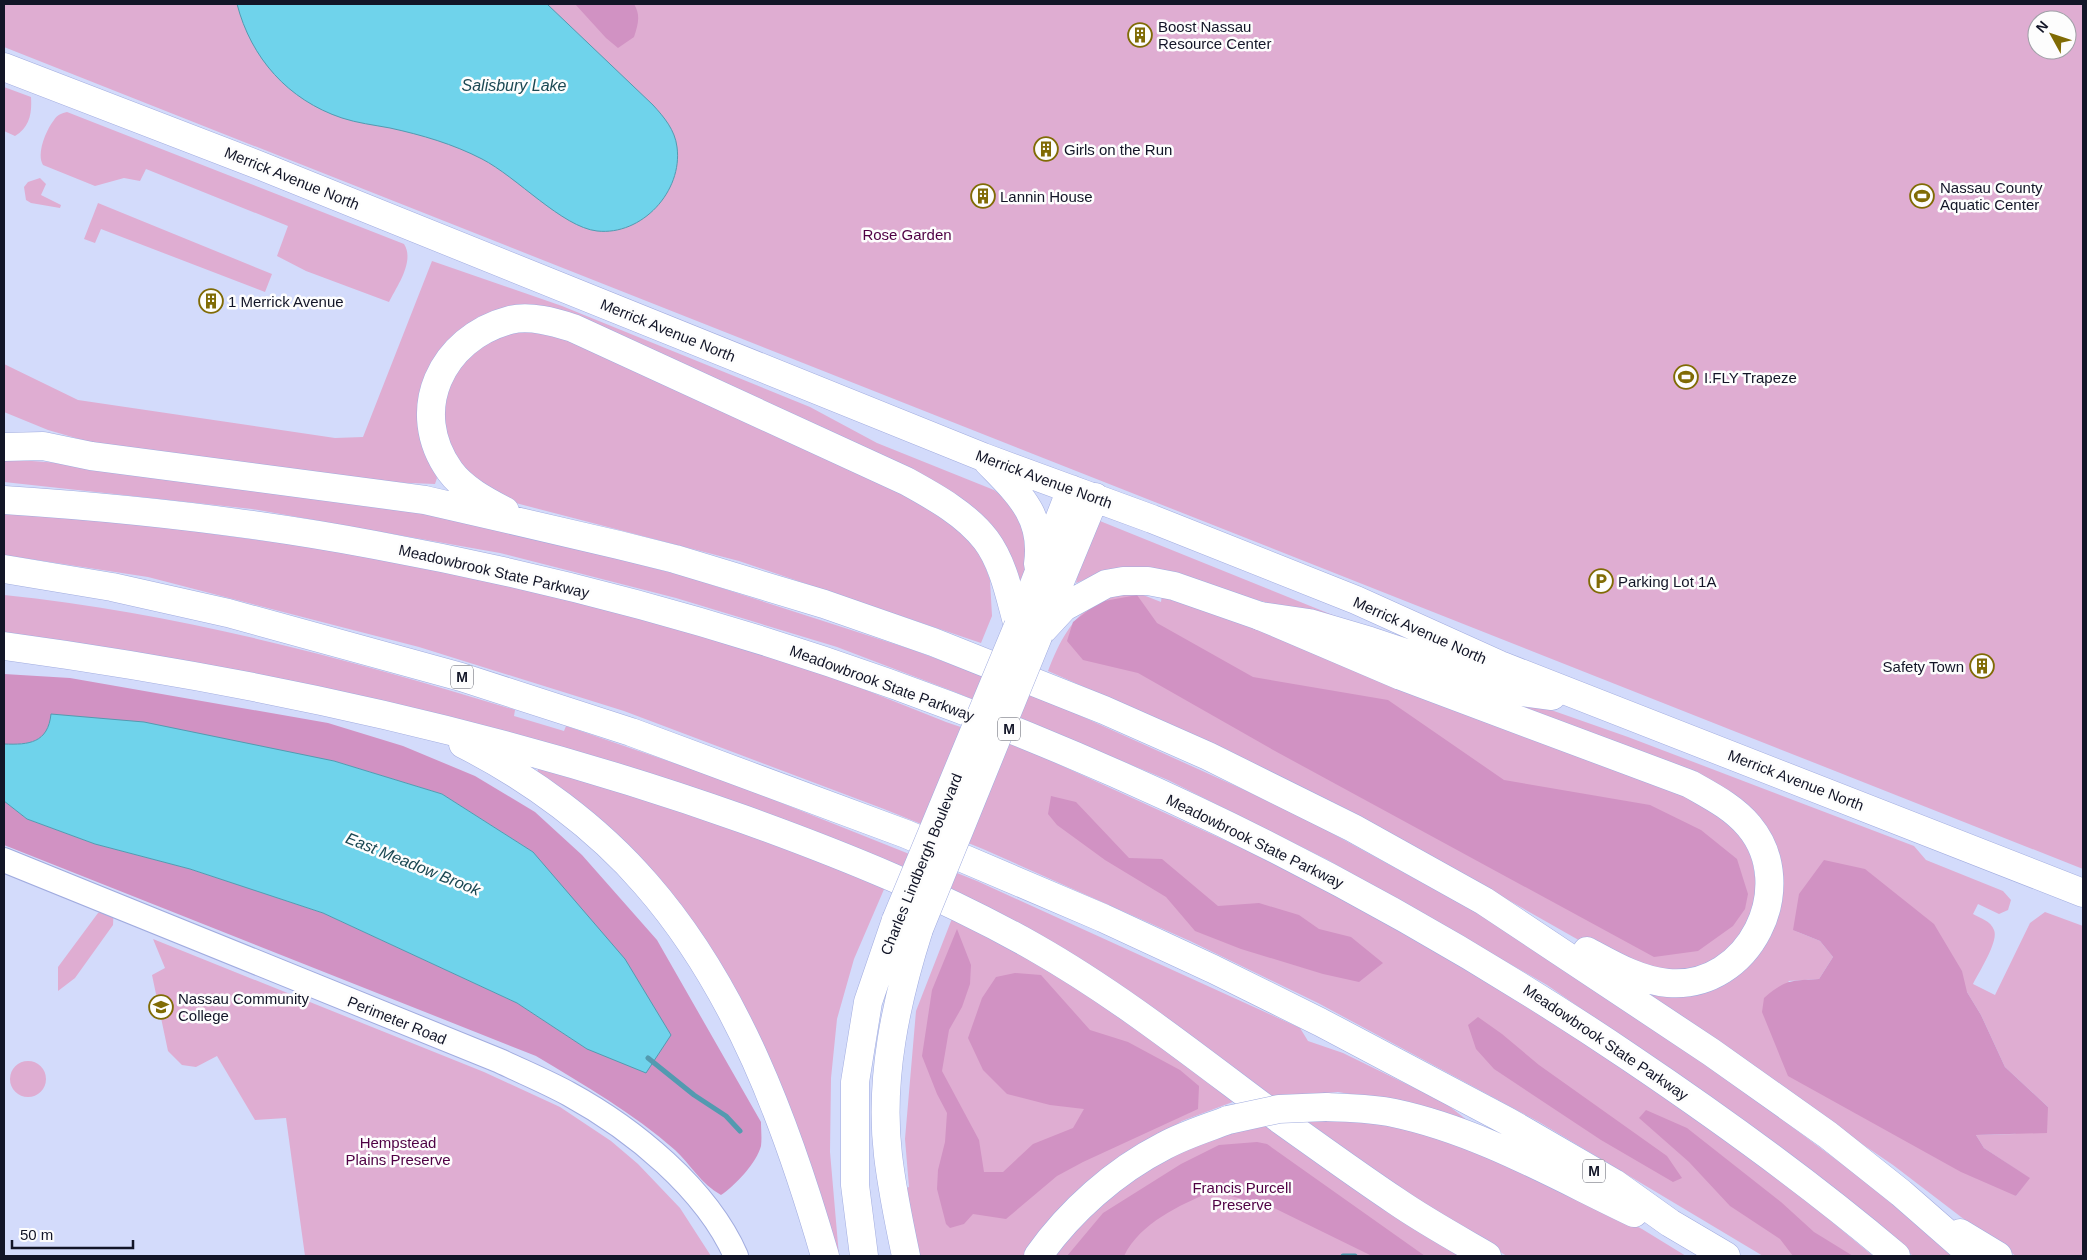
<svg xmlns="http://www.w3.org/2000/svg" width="2087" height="1260" viewBox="0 0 2087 1260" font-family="Arial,sans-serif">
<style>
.green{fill:#dfadd2;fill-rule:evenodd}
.forest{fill:#d192c3}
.water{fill:#6fd3eb;stroke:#539ab0}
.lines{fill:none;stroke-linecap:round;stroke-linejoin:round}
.stream{stroke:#539ab0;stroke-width:5}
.minor-casing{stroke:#a1acdf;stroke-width:26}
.major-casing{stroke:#a1acdf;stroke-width:29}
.highway-casing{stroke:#a1acdf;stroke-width:29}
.minor{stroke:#fff;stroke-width:24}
.major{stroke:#fff;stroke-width:28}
.highway{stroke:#fff;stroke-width:28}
.major-bridge-casing{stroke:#a1acdf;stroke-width:29;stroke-linecap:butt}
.highway-bridge-casing{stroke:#a1acdf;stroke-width:29;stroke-linecap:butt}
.major-bridge{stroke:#fff;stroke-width:28}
.highway-bridge{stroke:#fff;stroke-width:28}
.labels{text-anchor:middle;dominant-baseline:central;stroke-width:5;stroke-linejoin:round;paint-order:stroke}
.shield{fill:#fdfdfd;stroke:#585b67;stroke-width:1}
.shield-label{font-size:14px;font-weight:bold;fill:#121527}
.poi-label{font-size:15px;fill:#121527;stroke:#fdfdfd;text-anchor:start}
.street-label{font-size:15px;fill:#121527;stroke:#fdfdfd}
.park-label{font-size:15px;fill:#4f0044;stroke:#fdfdfd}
.water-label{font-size:16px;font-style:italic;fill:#1b4853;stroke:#fdfdfd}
</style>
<rect width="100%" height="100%" fill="#d3dbfb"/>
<path class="green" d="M4 4H2083V869L4 47ZM2037 20H2067V50H2037Z
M4 87 31 97C32 113 30 127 15 136L4 131Z
M67 112 404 244C415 261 397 286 389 302L306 271 277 256 288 226 146 169 140 181 124 178 95 186 43 165C36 154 46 130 54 120 57 115 62 113 67 112Z
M40 178 46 184 41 195 61 205 60 208 31 203 26 200 24 187 28 182Z
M98 203 272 274 265 292 101 229 95 243 84 239Z
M432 261 562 306 761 387 810 407 877 443 994 490 1017 508 1031 533 1026 588 1018 585C1014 573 1011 560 1006 548 993 518 963 500 938 483L560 310 530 307 478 317 440 349 425 379 427 457 437 478 435 484 359 481 114 449 48 430 4 412V364L78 400 335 438 363 437Z
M555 329 931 504 980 552 990 580 992 616 981 643 739 561 504 500 456 467 442 435 448 375 493 332Z
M4 459 87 465 320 496 481 524 684 576 913 650 1041 698 1293 812 1492 921 1659 1028 1858 1176 1955 1256H1913L1856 1207 1740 1118 1547 985 1328 860 1168 780 955 692 837 647 676 598 500 553 252 509 4 482Z
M4 513 94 518 325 549 481 578 681 629 833 677 946 722 1025 749 1257 855 1416 938 1606 1054 1795 1191 1873 1256H1763L1539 1122 1318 1003 1190 941 983 849 884 809 624 711 419 647 148 577 4 555Z
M1095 519 1355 624 1354 628 1158 571 1130 567 1101 573 1076 583 1087 529Z
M1133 591 1161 602 1162 594 1694 795 1727 818 1751 852 1758 895 1745 933 1715 962 1679 974 1605 955 1452 868 1228 750 1048 671C1059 643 1071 617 1098 602 1108 597 1122 595 1133 591Z
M4 595C178 613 349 659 515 710L514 716 564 731 566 726 729 782 977 881 1300 1028 1308 1041 1343 1053 1445 1103 1476 1127 1392 1101 1338 1092 1271 1098 1161 1016 779 820 4 636Z
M1405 659 1628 737 1914 846 1926 860 2003 891 2011 900 2008 910 1999 914 1978 904 1973 914C1980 918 1991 921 1994 930 1999 941 1979 972 1973 984L1995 995 2030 923 2045 912 2083 926V1256H2016L1965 1220 1893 1165 1639 992 1752 958 1761 827 1402 666ZM1793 930 1967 992 1981 1015 2005 1067 2048 1107 2015 1134 1976 1135 1984 1148 2029 1178 2016 1196 1788 981 1819 979 1833 957 1820 941Z
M538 768 672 805 885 887 854 959 837 1019 831 1078 830 1152 839 1256H833L734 997 537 775Z
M114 905 113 925 75 978 58 991V967L98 913Z
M953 916 1059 973 1238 1100 1182 1121 1139 1147 1025 1256H916L904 1189 909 1187 905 1139 916 1011Z
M153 939 484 1072 560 1107 611 1141 638 1164 680 1208 711 1256H305L286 1118 255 1120 217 1056 196 1067 182 1065 168 1051 152 975 165 968Z
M10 1079a18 18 0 1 1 36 0a18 18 0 1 1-36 0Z
M1301 1117 1329 1118 1418 1128 1544 1179 1642 1229 1686 1256H1507L1434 1213Z
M1265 1122 1462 1256H1049L1086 1211 1141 1168 1208 1136Z"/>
<path class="forest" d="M575 4H634C641 16 638 24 634 37L618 48 606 38Z
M1137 595 1157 623 1253 677 1388 700 1504 780 1650 805 1701 830 1737 859 1748 894 1745 909 1733 926 1698 951 1654 957 1275 751 1138 673 1083 660 1067 641 1073 622 1099 602Z
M4 674 70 678 328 723 403 746 475 776 535 812 582 855 657 940 761 1122C761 1129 762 1138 761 1146 757 1162 735 1186 721 1195 701 1184 691 1165 675 1150 633 1113 584 1085 536 1056L4 845V801L27 819 95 844 190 869 323 913 517 1003 587 1049 533 852 442 794 334 761 51 715C48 743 28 745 4 744Z
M1051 796 1076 802 1129 858 1162 859 1218 906 1259 903 1299 915 1319 929 1351 937 1383 963 1359 982 1323 974 1241 949 1195 931 1166 897 1105 860 1057 825 1048 814Z
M1824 860 1865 869 1934 924 1962 971 1967 992 1981 1015 2005 1067 2048 1107 2047 1133 1976 1135 1984 1148 2030 1178 2016 1196 1961 1172 1788 1076 1762 1012 1764 998C1786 979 1791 981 1819 979L1833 957 1820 941 1793 930 1799 894Z
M957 929 971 965 970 984 962 1007 949 1030 942 1071 979 1140 984 1172H1003L1033 1144 1073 1128 1084 1109 1050 1105 1007 1094 983 1070 968 1038 982 998 996 977 1015 973 1041 975 1090 1030 1128 1042 1180 1070 1199 1086 1198 1109 1083 1162 1057 1176 1006 1219 973 1214 964 1224 950 1228 946 1224 937 1189 938 1170 945 1142 947 1113 937 1094 922 1056 932 990Z
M1478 1017 1502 1034 1539 1065 1667 1156 1682 1178 1673 1182 1601 1140 1494 1069 1476 1049 1468 1025Z
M1646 1110 1687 1128 1781 1202 1814 1232 1853 1256H1793L1780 1239 1730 1206 1689 1162 1639 1118Z
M1257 1142 1267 1144 1425 1256H1372L1272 1207 1212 1191C1179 1206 1141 1222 1124 1256H1067L1103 1213 1181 1164 1219 1145Z"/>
<path class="water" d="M237 4H547L653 105C664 117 675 130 677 147 683 191 642 236 597 231 562 227 517 177 482 159 453 144 422 135 390 128 374 125 357 123 342 118 288 100 251 58 237 4Z
M51 714 144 722 334 761 442 794 533 852 625 959 671 1035 646 1073 587 1049 517 1003 323 913 190 869 95 844 27 819 4 801V744C29 745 48 743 51 714Z"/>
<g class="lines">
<path class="stream" d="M648 1058 694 1095 726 1116 740 1131
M1343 1256H1355"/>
<g class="minor-casing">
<path id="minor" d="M4 860 500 1061C523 1072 547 1082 569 1094 633 1129 706 1188 736 1256"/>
</g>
<g class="major-casing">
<path id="major" d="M4 67 261 166 983 457 1152 519 1356 600 1500 665 2083 893
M988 462C1017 492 1045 516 1038 564
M1043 623 1095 497
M1018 626 1071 489
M1039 634 1064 607 1106 584 1123 581H1148L1174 586 1260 616 1309 623 1370 641 1436 663 1498 689 1552 696
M864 1256 855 1185V1082L868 1002 896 920
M906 1256C899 1223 892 1189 888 1155 879 1079 896 1001 919 929"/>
</g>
<g class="highway-casing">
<path id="highway" d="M4 447 43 446 91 456 425 500 619 545 675 559 824 604 933 642 1104 710 1208 756 1353 828 1484 901 1711 1052 1828 1135 1901 1193 1973 1256
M4 500C128 508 253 522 375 545 822 627 1253 803 1629 1057 1721 1119 1811 1184 1896 1256
M505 511C486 501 463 489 450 471 407 411 441 338 510 320 530 315 554 322 573 328L906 481C935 497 966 514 986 540 1004 564 1010 598 1018 626
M4 569 112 587 228 613 461 677 631 732 906 834 1103 918 1213 969 1320 1022 1507 1121 1614 1183 1670 1223 1726 1256
M1260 616 1401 676 1690 784C1711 796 1733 807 1749 826 1800 887 1749 990 1668 983 1638 980 1613 965 1587 951
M4 646C254 680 504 734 743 819 843 855 942 895 1034 947 1122 997 1201 1061 1282 1121 1320 1148 1357 1175 1396 1201 1425 1221 1456 1238 1487 1256
M463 744C530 778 597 827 646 884 737 988 787 1125 825 1256
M1326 1107C1349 1108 1372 1108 1394 1113 1479 1131 1556 1176 1634 1213
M1960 1233 1998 1256
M1038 1256C1070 1211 1115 1171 1164 1146 1184 1135 1207 1128 1228 1120"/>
</g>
<use href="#minor" class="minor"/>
<use href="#major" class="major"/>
<use href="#highway" class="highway"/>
<g class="major-bridge-casing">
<path id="major-bridge" d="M896 920 1018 626
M919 929 1039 634"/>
</g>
<g class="highway-bridge-casing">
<path id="highway-bridge" d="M1228 1120 1279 1109 1326 1107"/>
</g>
<use href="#major-bridge" class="major-bridge"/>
<use href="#highway-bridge" class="highway-bridge"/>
</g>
<defs>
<g id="building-ring" transform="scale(1.25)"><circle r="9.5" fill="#fdfdfd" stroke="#806b05" stroke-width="1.5"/><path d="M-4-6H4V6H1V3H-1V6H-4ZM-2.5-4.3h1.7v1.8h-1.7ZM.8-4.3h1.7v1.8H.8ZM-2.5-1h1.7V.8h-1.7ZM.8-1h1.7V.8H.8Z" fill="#806b05"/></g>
<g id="stadium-ring" transform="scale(1.25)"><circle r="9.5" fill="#fdfdfd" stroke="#806b05" stroke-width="1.5"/><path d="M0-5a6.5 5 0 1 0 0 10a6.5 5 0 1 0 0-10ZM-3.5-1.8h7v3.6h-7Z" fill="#806b05"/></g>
<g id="parking-ring" transform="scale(1.25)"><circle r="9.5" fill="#fdfdfd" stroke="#806b05" stroke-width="1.5"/><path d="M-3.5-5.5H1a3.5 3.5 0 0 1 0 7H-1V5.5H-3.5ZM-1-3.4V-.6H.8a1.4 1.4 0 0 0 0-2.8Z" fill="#806b05"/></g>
<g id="university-ring" transform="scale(1.25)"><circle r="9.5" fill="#fdfdfd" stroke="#806b05" stroke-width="1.5"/><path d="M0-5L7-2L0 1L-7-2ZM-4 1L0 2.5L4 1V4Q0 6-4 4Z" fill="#806b05"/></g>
</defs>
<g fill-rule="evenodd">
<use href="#building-ring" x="1140" y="35"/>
<use href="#building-ring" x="1046" y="149"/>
<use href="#building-ring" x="983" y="196"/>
<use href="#stadium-ring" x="1922" y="196"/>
<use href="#building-ring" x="211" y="301"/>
<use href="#stadium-ring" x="1686" y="377"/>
<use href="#parking-ring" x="1601" y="581"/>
<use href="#building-ring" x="1982" y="666"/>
<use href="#university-ring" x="161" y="1007"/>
</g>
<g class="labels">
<g class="shield">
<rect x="451" y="665.5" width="22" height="23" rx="4"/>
<rect x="998" y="717.5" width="22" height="23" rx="4"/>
<rect x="1583" y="1159.5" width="22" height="23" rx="4"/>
</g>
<g class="shield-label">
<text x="462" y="677">M</text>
<text x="1009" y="729">M</text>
<text x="1594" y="1171">M</text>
</g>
<g class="poi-label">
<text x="1158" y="26">Boost Nassau<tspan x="1158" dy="17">Resource Center</tspan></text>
<text x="1064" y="149">Girls on the Run</text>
<text x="1940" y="187">Nassau County<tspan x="1940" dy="17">Aquatic Center</tspan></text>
<text x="1000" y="196">Lannin House</text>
<text x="228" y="301">1 Merrick Avenue</text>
<text x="1704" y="377">I.FLY Trapeze</text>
<text x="1618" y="581">Parking Lot 1A</text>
<text x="1964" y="666" text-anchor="end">Safety Town</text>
<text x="178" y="998">Nassau Community<tspan x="178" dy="17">College</tspan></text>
</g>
<g class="street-label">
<text transform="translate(292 178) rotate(22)">Merrick Avenue North</text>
<text transform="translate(668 330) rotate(22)">Merrick Avenue North</text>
<text transform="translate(1044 479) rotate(20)">Merrick Avenue North</text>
<text transform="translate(494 571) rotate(13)">Meadowbrook State Parkway</text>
<text transform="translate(1420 630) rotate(24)">Merrick Avenue North</text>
<text transform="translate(882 683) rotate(20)">Meadowbrook State Parkway</text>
<text transform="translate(1796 780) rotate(21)">Merrick Avenue North</text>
<text transform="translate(1255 841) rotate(26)">Meadowbrook State Parkway</text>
<text transform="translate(921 864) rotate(-68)">Charles Lindbergh Boulevard</text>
<text transform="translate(397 1020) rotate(22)">Perimeter Road</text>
<text transform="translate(1606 1042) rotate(34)">Meadowbrook State Parkway</text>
</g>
<g class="park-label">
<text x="907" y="234">Rose Garden</text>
<text x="398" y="1142">Hempstead<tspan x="398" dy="17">Plains Preserve</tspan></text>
<text x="1242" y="1187">Francis Purcell<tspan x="1242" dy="17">Preserve</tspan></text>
</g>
<g class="water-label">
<text x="514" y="85">Salisbury Lake</text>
<text transform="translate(413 864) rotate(22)">East Meadow Brook</text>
</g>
</g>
<rect width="2087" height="1260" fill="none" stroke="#121527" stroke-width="10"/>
<g transform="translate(2052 35) rotate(310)"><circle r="24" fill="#fdfdfd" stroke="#9fa0a7"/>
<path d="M0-4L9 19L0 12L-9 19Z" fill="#806b05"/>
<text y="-8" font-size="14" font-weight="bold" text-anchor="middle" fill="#121527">N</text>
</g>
<path d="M12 1240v8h121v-8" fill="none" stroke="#121527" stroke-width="2.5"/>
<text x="20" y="1240" font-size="15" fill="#121527" stroke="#fdfdfd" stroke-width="4" paint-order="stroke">50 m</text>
</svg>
